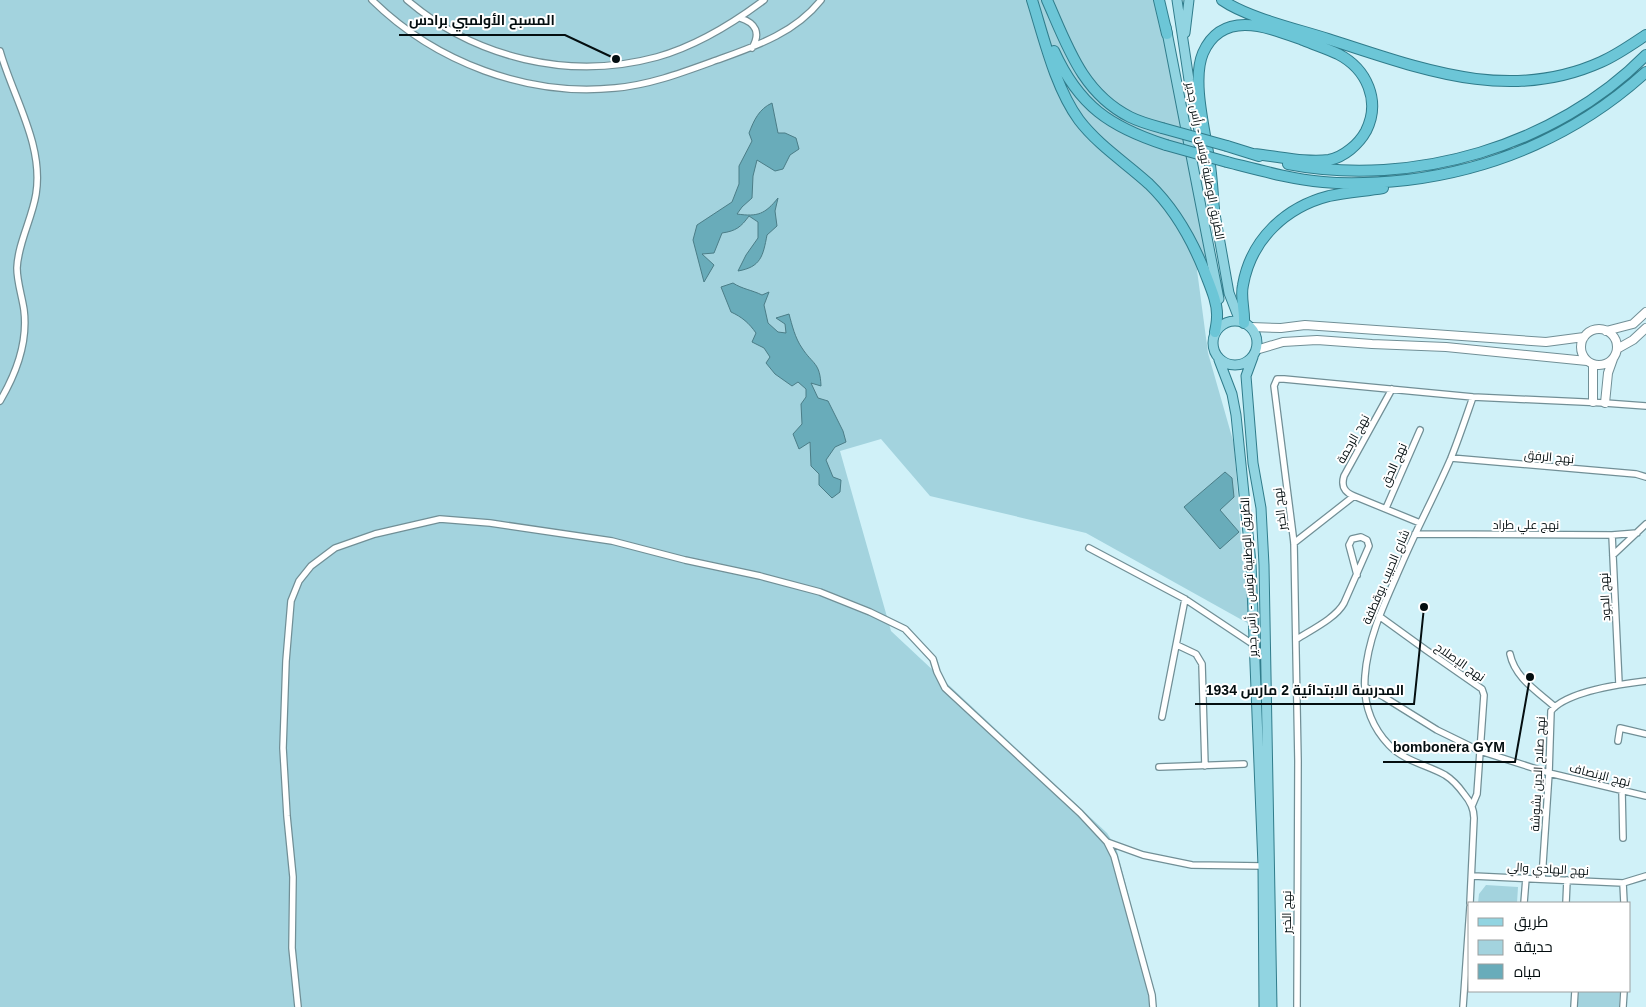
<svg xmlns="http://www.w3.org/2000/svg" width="1646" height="1007" viewBox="0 0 1646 1007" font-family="Arial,Cairo,sans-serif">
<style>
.green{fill:#a3d3de}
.water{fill:#69acba;stroke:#4b7d87}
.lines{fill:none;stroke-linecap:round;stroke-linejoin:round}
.minor-casing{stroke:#718f96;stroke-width:8}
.tertiary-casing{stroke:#718f96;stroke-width:10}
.primary-casing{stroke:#307c8b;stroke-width:11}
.trunk-casing{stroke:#307c8b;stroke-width:12}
.minor{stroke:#fff;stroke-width:5.5}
.tertiary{stroke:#fff;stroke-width:8}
.primary{stroke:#91d4e1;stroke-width:9}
.trunk{stroke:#6cc6d7;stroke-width:10}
.trunk-bridge-casing{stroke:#307c8b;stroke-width:12;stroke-linecap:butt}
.trunk-bridge{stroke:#6cc6d7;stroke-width:10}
.labels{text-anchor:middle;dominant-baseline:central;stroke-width:4;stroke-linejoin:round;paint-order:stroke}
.street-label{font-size:12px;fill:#040e10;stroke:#fff}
.leader{fill:none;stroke:#040e10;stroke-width:2}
.callout-dot{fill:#040e10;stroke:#fff;stroke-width:2}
.callout-label{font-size:14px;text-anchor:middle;font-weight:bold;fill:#040e10;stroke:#fff;stroke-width:4;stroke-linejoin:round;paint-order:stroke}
</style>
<rect width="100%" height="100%" fill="#d0f1f8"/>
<path class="green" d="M0 0H1157L1175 86 1208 268 1197 270 1208 353 1234 444 1243 561 1251 625 1086 533 930 496 881 439 840 451 891 631 1107 833 1116 847 1154 993 1155 1007H0Z
M1486 885 1518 887 1517 903H1478L1479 894Z
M1579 991H1620L1619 1007H1577Z"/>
<path class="water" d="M772 103 778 133H785L796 138 799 149 790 155 783 169 775 171 757 160 753 176 752 198 742 207 737 214C758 217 765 214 778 198L775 211 777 226 767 235C763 256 761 267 738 271L746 255 758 238V222L749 216C741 227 736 231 722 233L714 253 702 254 714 265 704 282 693 240 697 225 732 202 739 184V166L752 141 749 133C754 120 759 109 772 103Z
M733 283C742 289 752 290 762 295L769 292 764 305 768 323 778 332 786 333 785 324 776 318 789 314C792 325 795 338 802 348 813 365 820 362 821 386L811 383 818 398 828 401 843 431 846 442 835 447 826 460 833 477 841 480 840 492 832 498 819 485V474L811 466 810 442 799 449 793 434 802 424 801 404 806 397V389L798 382 792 386 775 374 766 363 770 357 764 348 752 342 756 333C749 323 742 317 731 312L721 287Z
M1225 472 1232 478 1234 497 1220 510 1239 532 1220 549 1184 507Z"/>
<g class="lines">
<g class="minor-casing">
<path id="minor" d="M372 0C435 62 527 97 615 88 650 85 684 72 717 60 756 46 795 33 821 0
M407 0C475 58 569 81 657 57 696 46 732 24 764 0
M740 18C756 23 761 33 752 48
M0 51C13 97 44 145 36 194 32 219 18 243 17 268 17 282 22 296 24 310 28 342 16 374 0 401
M1451 458 1636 474 1646 477
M1354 496C1344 492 1341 486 1344 476L1392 389
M1386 508 1420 430
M1415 534 1612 535 1637 533
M1612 535 1619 684
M1294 543 1354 496 1420 523
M1089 548 1185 599 1254 645
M1613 555 1646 524
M1379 616 1426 650 1482 689 1484 695 1477 794 1472 806
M1297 639C1311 630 1336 618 1344 603L1369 546 1367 540 1361 537 1352 539 1349 545 1357 575
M1177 645 1196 654 1202 664 1205 766
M1510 654C1515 678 1537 691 1555 707
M1365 687 1384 697 1437 730 1480 751 1549 773 1646 796
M1162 717 1185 599
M1618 741 1620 728 1646 734
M1159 767 1244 764
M1622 791 1623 838
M1107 842 1143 855 1192 865 1263 866
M1473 876 1623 883 1646 876
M1542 878 1549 773 1551 711C1567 691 1621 684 1646 681
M1623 883 1624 903
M1470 903 1474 818C1474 808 1470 801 1464 794 1459 787 1453 780 1445 775 1427 765 1404 761 1389 745 1371 726 1363 702 1365 676 1368 635 1387 598 1403 561 1418 526 1436 493 1451 458 1459 438 1466 417 1473 397
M1524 903 1526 878
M1566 903 1567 880
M298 1007 292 948 293 877 287 816 283 748 286 661 291 601 299 581 311 566 335 548 375 534 440 519 490 523 612 541 685 560 760 576 820 592 870 612 905 629 933 659 937 672 945 688 1080 813 1107 842 1114 856 1152 995 1153 1007
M1297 1007 1298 761 1294 543 1274 386 1277 379H1284L1473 397 1605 403 1646 406
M1463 1007 1470 907
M1574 1007 1575 991
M1623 1007 1624 991"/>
</g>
<g class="tertiary-casing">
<path id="tertiary" d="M1251 327 1281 328 1305 325 1546 342 1584 337
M1581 347a18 18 0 1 1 36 0a18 18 0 1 1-36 0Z
M1606 331 1633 324 1646 312
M1617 349 1633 340 1646 328
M1256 350 1283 342 1317 340 1372 344 1446 347 1587 361
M1593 402V365
M1605 403 1608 373 1613 359"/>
</g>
<g class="primary-casing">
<path id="primary" d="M1177 0 1189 80 1199 131
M1166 27 1219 299
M1185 33 1189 0
M1213 203 1229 293 1240 321
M1213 343a22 22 0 1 1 44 0a22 22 0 1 1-44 0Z
M1253 357 1246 376 1253 463 1261 508 1264 565 1272 1007
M1219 360 1232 394 1236 415 1251 563 1263 866 1264 1007"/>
</g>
<g class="trunk-casing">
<path id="trunk" d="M1032 0C1044 38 1055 87 1079 120 1098 145 1126 163 1149 184 1174 208 1191 238 1204 270 1209 284 1218 302 1217 317 1217 322 1216 327 1215 332
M1047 0C1067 45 1082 93 1130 117 1140 122 1151 125 1162 128
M1159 0 1167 34
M1222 0C1248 18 1297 29 1328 39 1419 68 1508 104 1601 62 1617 55 1631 45 1646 35
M1054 51C1079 106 1110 127 1166 145
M1227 146 1259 156
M1227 162C1259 170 1290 179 1323 182 1351 185 1379 183 1407 180 1497 169 1579 133 1646 72
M1288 164C1413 188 1556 146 1646 55
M1214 210C1213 195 1212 180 1210 165 1206 134 1191 81 1203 53 1223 8 1270 28 1303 40 1315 45 1327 49 1338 54 1367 69 1381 101 1366 131 1359 144 1344 157 1329 160 1304 163 1278 156 1253 154
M1244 323C1245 310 1240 298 1243 285 1251 239 1286 207 1329 196 1347 192 1365 191 1383 188"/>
</g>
<use href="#minor" class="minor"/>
<use href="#tertiary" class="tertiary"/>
<use href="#primary" class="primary"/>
<use href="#trunk" class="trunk"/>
<g class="trunk-bridge-casing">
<path id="trunk-bridge" d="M1162 128 1227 146
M1166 145 1227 162"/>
</g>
<use href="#trunk-bridge" class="trunk-bridge"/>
</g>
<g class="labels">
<g class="street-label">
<text transform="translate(1205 161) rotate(79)">الطريق الوطنية تونس - رأس جدير</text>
<text transform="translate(1353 439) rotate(-61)">نهج الرحمة</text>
<text transform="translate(1549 457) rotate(5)">نهج الرفق</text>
<text transform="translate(1394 465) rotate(-66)">نهج الحق</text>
<text transform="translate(1280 509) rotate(-97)">نهج الخير</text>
<text x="1526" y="525">نهج علي طراد</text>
<text transform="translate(1249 577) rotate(-93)">الطريق الوطنية تونس - رأس جدير</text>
<text transform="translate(1386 577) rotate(-67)">شارع الحبيب بوقطفة</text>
<text transform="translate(1605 597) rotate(-93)">نهج الجود</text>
<text transform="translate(1460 662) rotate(35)">نهج الإصلاح</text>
<text transform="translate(1538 774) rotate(-87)">نهج صلاح الدين بشوشة</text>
<text transform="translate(1600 775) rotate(14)">نهج الإنصاف</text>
<text transform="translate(1548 869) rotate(3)">نهج الهادي والي</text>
<text transform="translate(1287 912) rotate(-90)">نهج الخير</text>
</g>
</g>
<path class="leader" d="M616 59L565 35H399M1424 607L1414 704H1195M1530 677L1515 762H1383"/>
<g class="callout-dot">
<circle cx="616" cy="59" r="5"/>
<circle cx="1424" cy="607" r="5"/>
<circle cx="1530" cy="677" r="5"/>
</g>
<g class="callout-label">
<text x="482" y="25">المسبح الأولمبي برادس</text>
<text x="1305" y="695">المدرسة الابتدائية 2 مارس 1934</text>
<text x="1449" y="752">bombonera GYM</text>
</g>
<rect x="1468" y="902" width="162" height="90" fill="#ffffff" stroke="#9b9f9f"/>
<rect x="1478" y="918" width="25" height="8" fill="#91d4e1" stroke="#9b9f9f"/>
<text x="1514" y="927" font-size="15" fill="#040e10">طريق</text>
<rect x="1478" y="940" width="25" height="15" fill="#a3d3de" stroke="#9b9f9f"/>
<text x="1514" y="952" font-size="15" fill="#040e10">حديقة</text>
<rect x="1478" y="964" width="25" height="15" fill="#69acba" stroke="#9b9f9f"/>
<text x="1514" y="977" font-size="15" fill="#040e10">مياه</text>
</svg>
